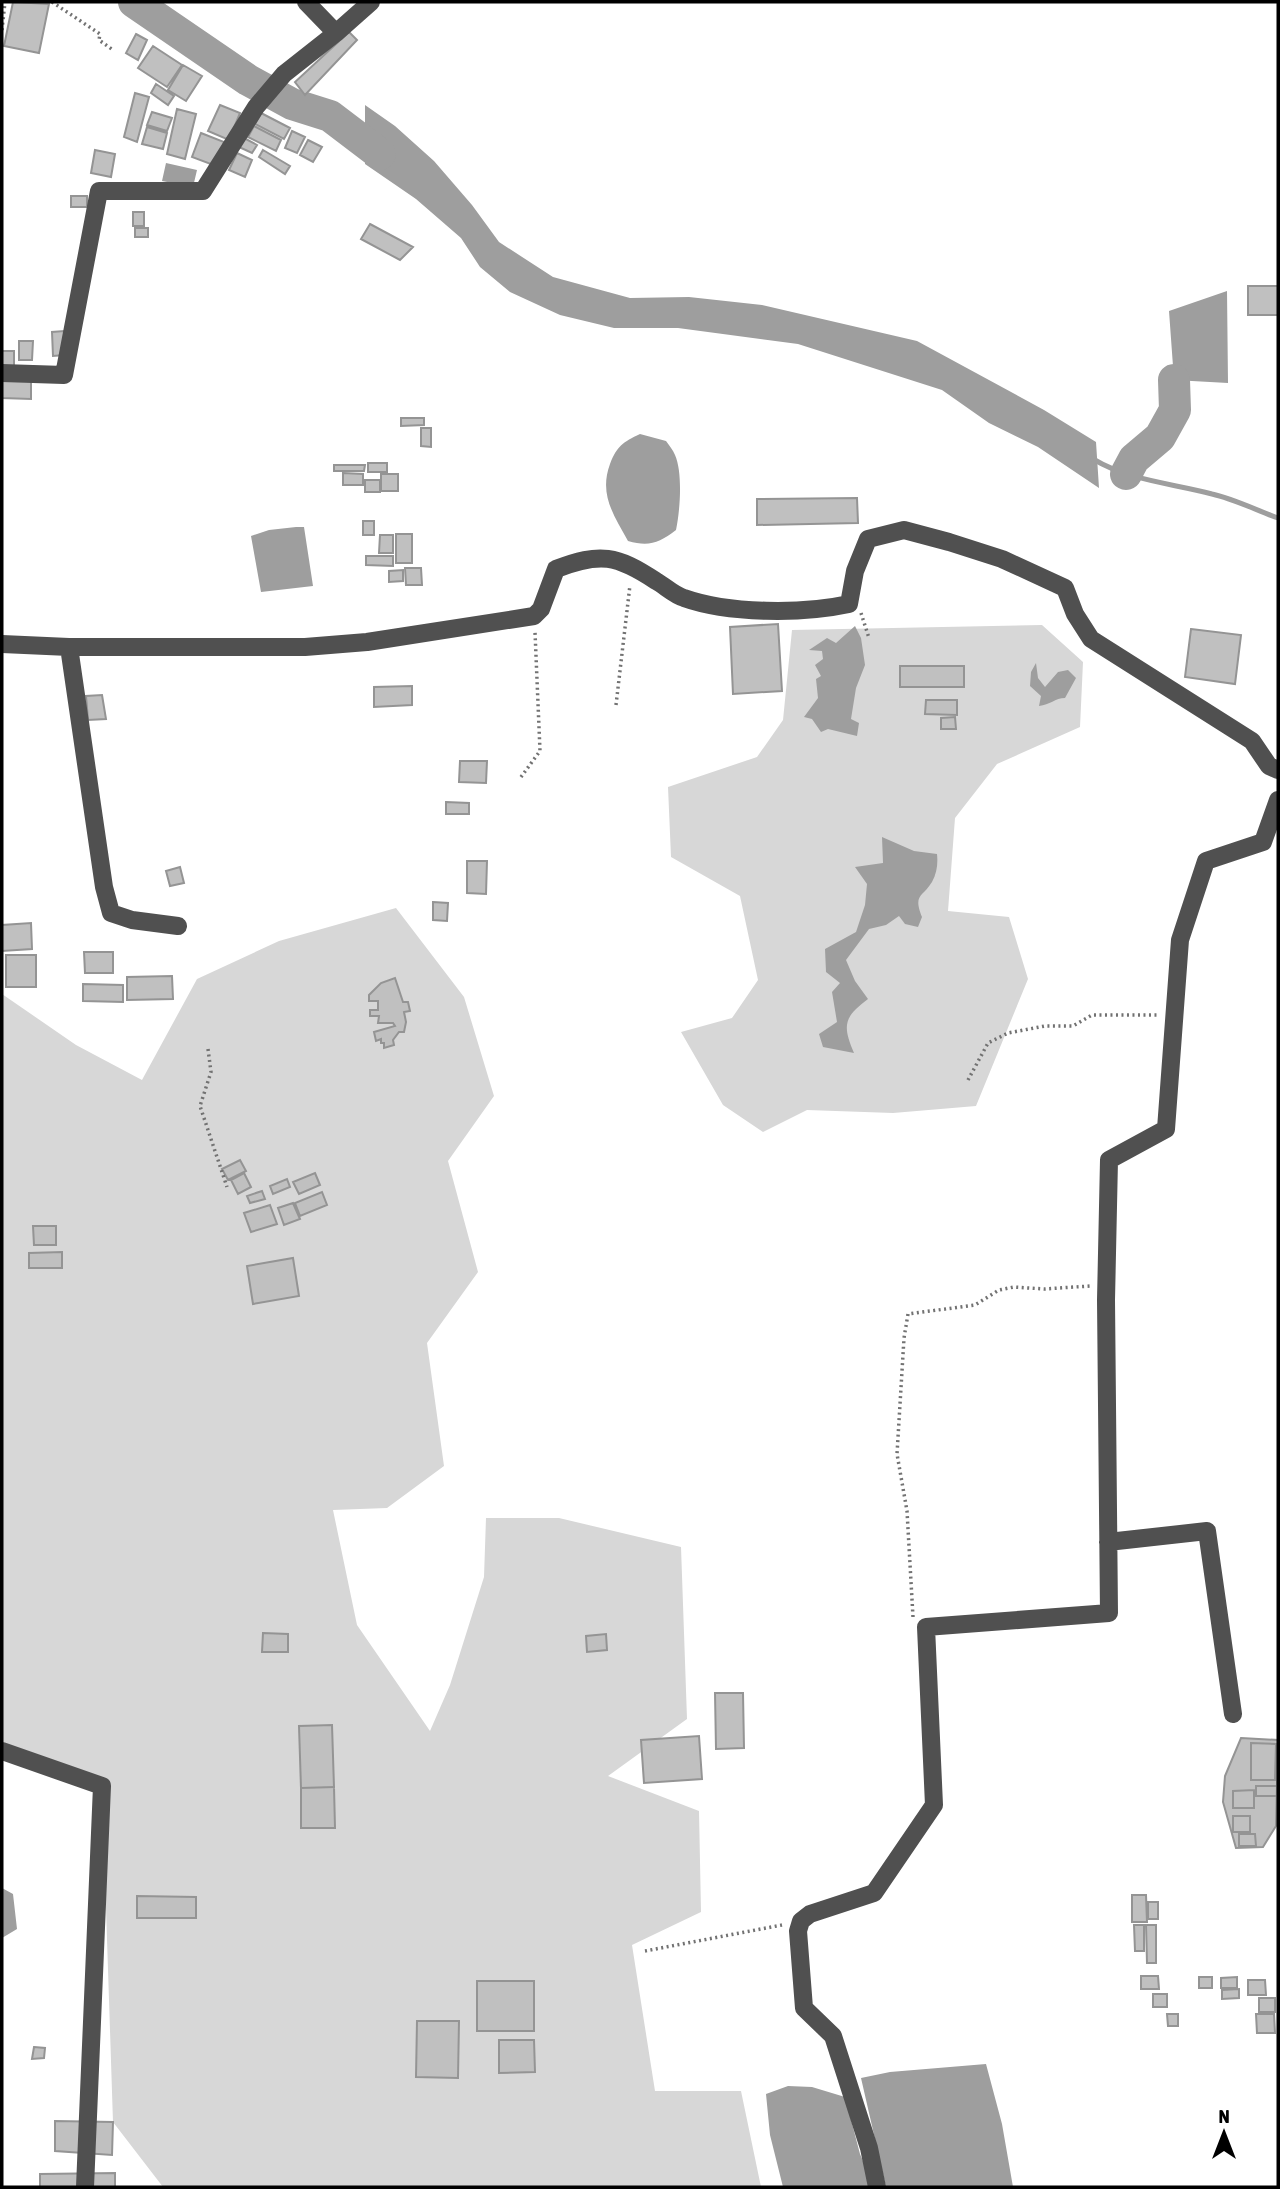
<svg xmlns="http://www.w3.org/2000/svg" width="1280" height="2189" viewBox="0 0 1280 2189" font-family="'Asap Condensed',sans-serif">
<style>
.green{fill:#d7d7d7}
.water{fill:#9e9e9e}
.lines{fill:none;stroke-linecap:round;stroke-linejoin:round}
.stream{stroke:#9e9e9e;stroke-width:5}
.river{stroke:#9e9e9e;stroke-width:32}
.building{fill:#c0c0c0;stroke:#949494;stroke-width:2}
.path{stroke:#727272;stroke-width:3.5;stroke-dasharray:2 3.5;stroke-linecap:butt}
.minor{stroke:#505050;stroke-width:18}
</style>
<rect width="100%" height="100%" fill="#fff"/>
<path class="green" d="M1042 625 1083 662 1080 727 997 764 955 818 948 911 1009 917 1028 979 976 1106 893 1113 807 1110 763 1132 723 1105 681 1032 732 1018 758 980 740 896 671 857 668 787 757 757 783 720 792 630Z
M396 908 464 997 494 1096 448 1161 478 1272 427 1343 444 1466 387 1508 333 1510 357 1625 430 1731 450 1685 484 1577 486 1518H559L681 1547 687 1719 608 1776 699 1811 701 1912 632 1945 655 2091H741L761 2187H163L113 2122 102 1786 2 1751V994L76 1045 142 1080 197 979 279 941Z"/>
<path class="water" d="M365 105 395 126 434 161 472 205 499 242 553 277 630 298 689 297 762 305 917 341 1044 410 1096 442 1099 488 1038 447 989 423 942 390 798 344 678 328H614L560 315 510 292 480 267 461 238 416 199 365 164Z
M166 163 197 170 193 187 162 181Z
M1227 291 1228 383 1174 380 1169 311Z
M640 434 666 441C669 445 673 450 675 455 683 473 680 511 676 530 659 543 649 547 628 541 613 514 599 494 610 464 617 446 623 442 640 434Z
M296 527H304L313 586 261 592 251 536 269 530Z
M855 626 861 638 865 665 856 688 851 719 859 723 857 736 828 729 821 732 812 719 804 717 818 698 816 679 821 676 815 665 823 659 822 651 809 650 827 638 836 643Z
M1036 663 1038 678 1045 687 1058 672 1068 670 1076 678 1065 698C1055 698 1050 705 1039 706L1041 696 1030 686 1031 672Z
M882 837 914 851 937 854C938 864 937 873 932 882 922 898 913 894 922 917L918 927 905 924 899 916 886 925 869 929 846 960 855 981 868 999C844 1017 842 1025 854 1053L823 1047 819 1034 837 1022 832 992 840 983 826 972 825 949 856 932 865 905 867 884 855 867 883 863Z
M2 1888 13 1894 17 1929 2 1938Z
M986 2064 1002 2124 1013 2187H886L861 2078 890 2072Z
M788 2086 812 2087 845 2097 860 2154 874 2187H783L770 2135 766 2094Z"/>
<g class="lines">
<path class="stream" d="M1093 459C1130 481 1171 483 1212 494 1234 499 1256 510 1278 518"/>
<path class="river" d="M134 2 248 80 292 104 330 116 380 154
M1126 474 1134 459 1160 437 1175 410 1174 380"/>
</g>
<path class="building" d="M13 2 49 4 39 53 4 46Z
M349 32 357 40 305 95 295 82Z
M136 34 147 40 138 60 126 53Z
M153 46 182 65 167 87 138 68Z
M183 65 202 76 186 101 168 90Z
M156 84 174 96 168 105 151 93Z
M135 93 149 97 137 142 124 137Z
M220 105 240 113 229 140 208 131Z
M177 109 196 114 185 159 167 154Z
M152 112 172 118 167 131 147 125Z
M261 113 290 128 284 139 255 124Z
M254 126 281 140 276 151 248 137Z
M147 127 167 133 163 149 142 144Z
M292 131 305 137 297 153 285 148Z
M201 133 224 142 216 166 192 157Z
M244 138 257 145 252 153 239 147Z
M308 140 322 147 313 162 300 155Z
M95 150 115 154 111 177 91 173Z
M263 150 290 166 285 174 259 157Z
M237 153 252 160 245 177 229 170Z
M71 196H87V207H71Z
M133 212H144V226H133Z
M370 224 413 247 400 260 361 239Z
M135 228H148V237H135Z
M1248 286H1278V315H1248Z
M64 331 65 355 53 356 52 332Z
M19 341H33L32 360H19Z
M2 351H14V366H2Z
M2 379 31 380V399L2 398Z
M401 418H424V425L401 426Z
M421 428H431V447L421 446Z
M368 463H387V472H368Z
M334 465H365L364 471H334Z
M343 473 363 474V485H343Z
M381 474H398V491H381Z
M365 480H380V492H365Z
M857 498 858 523 757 525V499Z
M363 521H374V535H363Z
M396 534H412V563H396Z
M380 535H393V553H379Z
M366 556H393V566L366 565Z
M405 568H421L422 585H406Z
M403 570V581L389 582V571Z
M778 624 782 691 733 694 730 627Z
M1191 629 1241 635 1235 684 1185 677Z
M900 666H964V687H900Z
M412 686V705L374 707V687Z
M102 695 106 719 88 720 86 696Z
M926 700H957V715L925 714Z
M955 717 956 729H941V718Z
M460 761H487L486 783 459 782Z
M446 802 469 803V814H446Z
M467 861H487L486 894 467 893Z
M180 867 184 883 170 886 166 871Z
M433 902 448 903 447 921 433 920Z
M31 923 32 949 2 951V925Z
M84 952H113V973H85Z
M6 955H36V987H6Z
M172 976 173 999 127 1000V977Z
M395 978 403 1002H408L410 1011 404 1012 406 1022 404 1032H399L393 1040 394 1045 384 1048V1043H381V1039L376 1041 374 1032 395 1026 393 1023H378L379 1016H370V1010H378V1001H369V995L381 983Z
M83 984 123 985V1002L83 1001Z
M240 1160 246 1171 228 1180 222 1169Z
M244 1173 251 1187 238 1194 231 1180Z
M315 1173 320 1185 299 1194 293 1182Z
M287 1179 290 1187 273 1194 270 1186Z
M262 1191 265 1199 250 1203 247 1196Z
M322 1192 327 1205 300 1216 295 1203Z
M293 1203 300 1219 284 1225 278 1208Z
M270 1205 277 1224 251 1232 244 1213Z
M33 1226H56V1245H34Z
M62 1252V1268H29V1253Z
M293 1258 299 1296 253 1304 247 1266Z
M263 1633 288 1634V1652H262Z
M606 1634 607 1650 587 1652 586 1636Z
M715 1693H743L744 1748 716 1749Z
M332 1725 334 1787 301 1788 299 1726Z
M699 1736 702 1779 644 1783 641 1740Z
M1241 1738 1278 1740 1276 1826 1263 1847 1236 1848 1223 1802 1225 1776Z
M1251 1743 1276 1744 1275 1780H1251Z
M1256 1786H1277V1796H1256Z
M334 1787 335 1828H301V1788Z
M1254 1790V1808H1233V1791Z
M1233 1816H1250V1832H1233Z
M1239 1834H1255L1256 1846H1239Z
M1132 1895H1146L1147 1922H1132Z
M137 1896 196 1897V1918H137Z
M1148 1902H1158V1919H1148Z
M1134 1925H1144V1951H1135Z
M1146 1925H1156V1963H1147Z
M1141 1976H1158L1159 1989H1141Z
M1199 1977H1212V1988H1199Z
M1237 1977V1988H1221V1978Z
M1248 1980H1265L1266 1995H1248Z
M477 1981H534V2031H477Z
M1239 1989V1998L1222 1999V1990Z
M1153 1994H1167V2007H1153Z
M1259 1998H1275V2012H1259Z
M1167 2014H1178V2026H1168Z
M1256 2014H1274L1275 2033H1257Z
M417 2021H459L458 2078 416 2077Z
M499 2040H534L535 2072 499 2073Z
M34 2047 45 2048 44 2058 32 2059Z
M55 2121 113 2122 112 2155 55 2151Z
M115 2173V2187H40V2174Z"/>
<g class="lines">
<path class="path" d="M52 2 100 34 99 40 113 50
M2 30 5 2
M861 613 869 638
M616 705 630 585
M521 777 540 751 535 632
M208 1049 211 1072 200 1106 227 1187
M968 1080 988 1043 1008 1033 1045 1026H1073L1092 1015H1158
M913 1617 907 1511 897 1454 904 1338 908 1314 975 1305 999 1290 1014 1287 1044 1289 1090 1286
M645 1951 782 1925"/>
<path class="minor" d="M306 2 336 33
M2 373 64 375 99 191H203L256 107 284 74 336 33 371 2
M2 644 69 647H305L367 642 534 616 541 609 556 569C600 552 617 555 656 581 665 586 674 595 684 598 729 614 803 614 849 604L855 571 868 539 904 530 949 542 1002 559 1065 588 1075 614 1091 639 1252 741 1269 766 1278 770
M69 647 104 887 111 913 132 920 178 926
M1108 1542 1207 1531 1233 1714
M2 1751 102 1786 85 2187
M877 2187 869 2148 833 2036 804 2008 798 1931 801 1921 810 1914 874 1893 934 1805 926 1627 1109 1613 1106 1300 1109 1160 1166 1129 1180 940 1206 861 1263 842 1278 800"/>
</g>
<rect width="1280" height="2189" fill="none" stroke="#000000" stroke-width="7"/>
<g transform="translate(1224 2133)" stroke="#ffffff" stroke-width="5" paint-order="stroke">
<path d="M0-5L12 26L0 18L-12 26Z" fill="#000000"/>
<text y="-10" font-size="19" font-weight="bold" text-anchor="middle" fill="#000000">N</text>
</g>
</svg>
